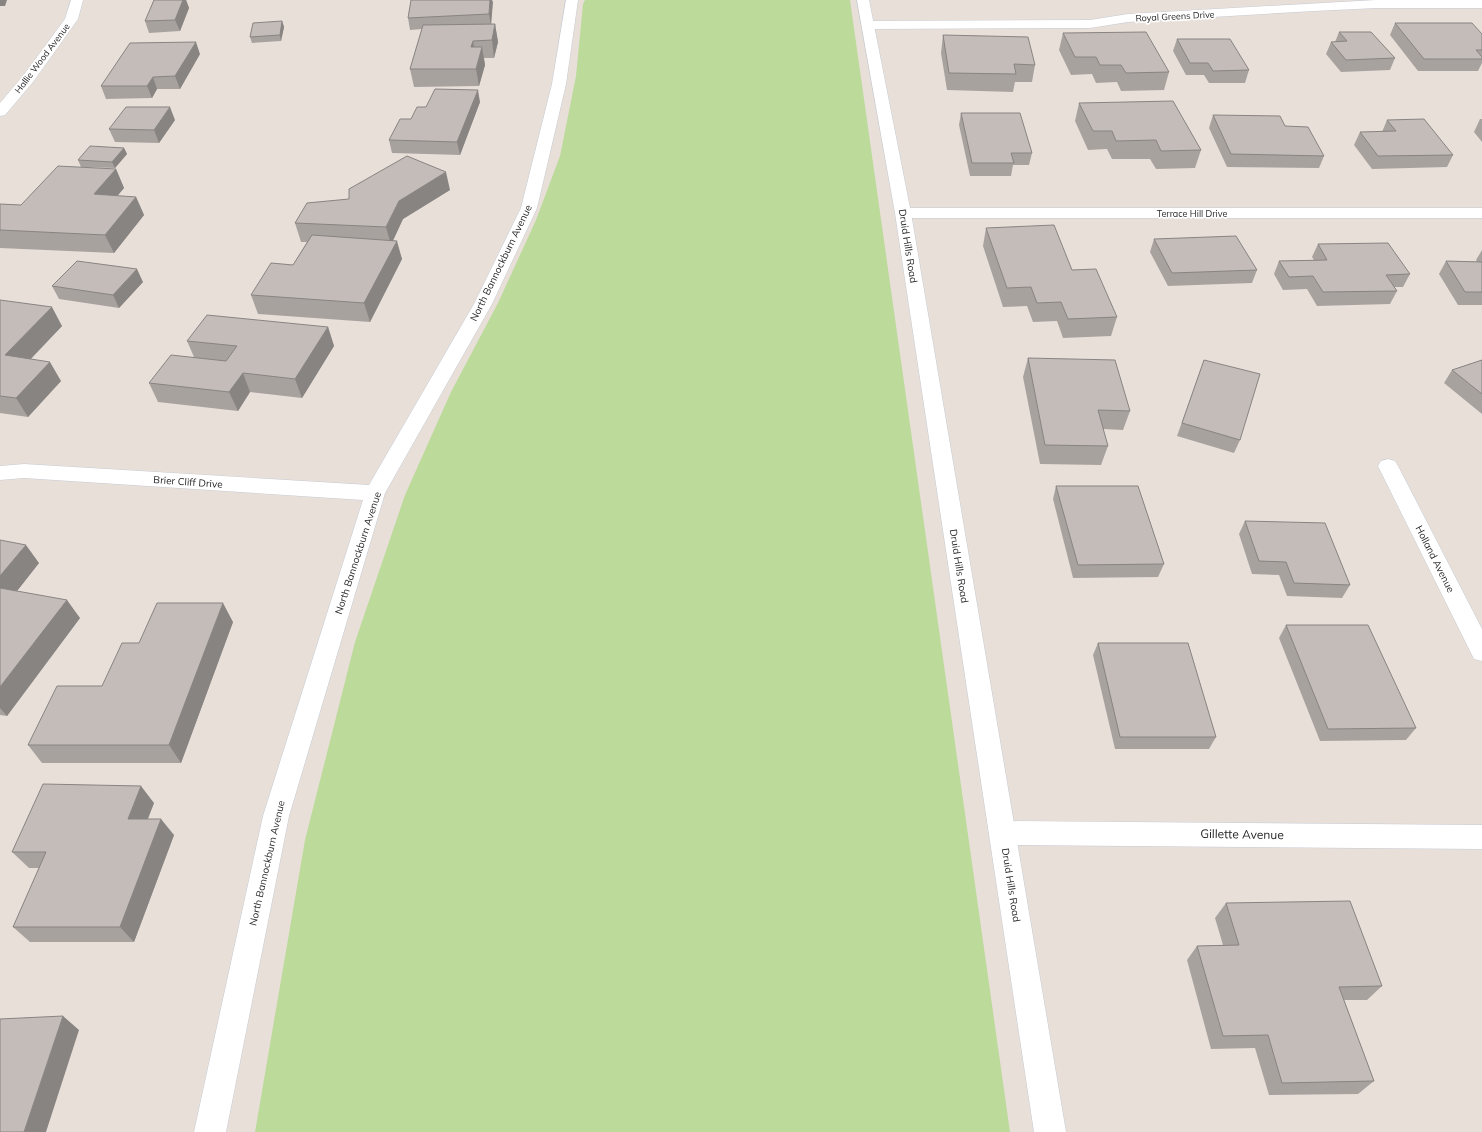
<svg xmlns="http://www.w3.org/2000/svg" width="1482" height="1132" viewBox="0 0 1482 1132" font-family="Mulish,sans-serif">
<style>
.green{fill:#bcda9a}
.lines{fill:none;stroke-linecap:round;stroke-linejoin:round}
.street-casing{stroke:#c5cbd3;stroke-width:1}
.secondary-casing{stroke:#c5cbd3;stroke-width:1}
.street{fill:#fff;fill-rule:evenodd}
.secondary{fill:#fff;fill-rule:evenodd}
.wall{fill:#a8a29f}
.shaded-wall{fill:#888482}
.building{fill:#c3bcb9;stroke:#888482}
.labels{text-anchor:middle;dominant-baseline:central;stroke-width:3.5;stroke-linejoin:round;paint-order:stroke}
.far-street-label{font-size:9px;fill:#272727;stroke:#fff}
.street-label{font-size:10px;fill:#272727;stroke:#fff}
.near-street-label{font-size:12px;fill:#272727;stroke:#fff}
</style>
<rect width="100%" height="100%" fill="#e8dfd9"/>
<path class="green" d="M585 0H850L1010 1132H255L305 840 355 642 405 495 451 392 498 303 536 220 560 156 576 76 583 4Z"/>
<g class="lines">
<g class="street-casing">
<path id="street" d="M71 0H83L78 19 33 82 5 115 0 116V103L23 76 65 19Z
M566 0H578L566 84 537 208 492 304 385 493 289 816 226 1132H194L263 816 363 500 24 478 0 480V466L24 464 369 485 474 304 521 208 552 84Z
M1376 0H1482V8H1376L1314 11 1128 22 1090 28 869 29 862 25 869 21 1090 20 1128 14Z
M903 208H1482V218H903L897 216 895 213 897 210Z
M1388 459 1395 461 1398 466 1482 629V661L1474 659 1378 466 1381 461Z
M1002 821 1482 825V849L1002 845 993 841 989 833 993 825Z"/>
</g>
<g class="secondary-casing">
<path id="secondary" d="M857 0H869L911 213 1066 1132H1034L895 213Z"/>
</g>
<use href="#street" class="street"/>
<use href="#secondary" class="secondary"/>
</g>
<path class="wall" d="M154 0H186L189 8 180 31 149 33 145 21Z
M411 0H492L491 24H495L498 42 494 58H484L485 65 479 86 414 87 410 69 422 29 410 30 408 18Z
M282 21 284 27 281 41 252 43 250 37Z
M1395 23 1482 34V63L1478 71H1418L1390 35Z
M1339 32 1395 58 1390 70 1341 72 1326 54 1331 42H1335Z
M1063 33 1169 72 1164 90 1121 91 1117 82 1096 83 1092 74 1071 75 1059 50Z
M943 35 1035 65 1032 82H1015L1013 92 947 90 941 53Z
M1177 39 1249 70 1245 83H1209L1204 75H1186L1173 51Z
M200 54 180 89H157L152 98 106 99 101 86Z
M480 102 460 155 392 153 389 140 411 119 426 107Z
M1079 103 1201 150 1195 168 1156 169 1150 159H1112L1107 149 1088 150 1075 121Z
M961 113 1032 153 1029 165H1013L1011 176H970L959 125Z
M1213 115 1285 126 1324 156 1319 168 1227 167 1209 128Z
M1480 119H1482V142L1474 132Z
M175 120 159 143 115 142 109 129Z
M1387 120 1453 155 1447 167 1372 169 1354 145 1360 132H1382Z
M124 148 127 154 115 168 81 167 78 160Z
M116 169 124 188 117 196 136 197 144 215 114 253 0 248V204L21 205Z
M450 190 403 219 393 240 402 259 370 322 258 314 251 295 293 265 307 242H301L295 223Z
M986 228 1072 270 1117 317 1111 336 1063 338 1057 321 1033 322 1027 306 1003 307 983 246Z
M1154 239 1257 270 1252 283 1168 286 1150 252Z
M1318 244 1410 274 1403 287H1394L1397 291 1390 304 1317 306 1307 289 1283 290 1274 274 1279 261 1314 260 1312 257Z
M1482 250V305H1458L1439 274 1446 261 1477 262 1476 260Z
M143 282 119 308 59 299 52 286Z
M0 300 62 326 31 359 61 381 28 417 0 413Z
M328 327 334 346 302 398 250 392 238 411 158 402 149 383 194 357 187 341Z
M1028 358 1130 411 1123 430 1103 429 1108 446 1101 465 1040 464 1023 377Z
M1204 360 1240 440 1234 453 1177 436Z
M1482 360V414L1444 383 1452 370Z
M1056 486 1164 564 1158 577 1073 578 1053 499Z
M1245 521 1350 585 1342 598 1287 596 1279 575 1252 574 1239 534Z
M0 540 39 563 17 591 80 618 7 716 0 715Z
M233 622 181 763H42L28 745 102 686 139 643Z
M1286 625 1416 728 1406 740 1320 741 1279 638Z
M1098 643 1216 737 1209 749H1115L1093 655Z
M154 803 148 819 174 835 134 942H30L13 927 39 868H29L12 852Z
M1226 903 1382 986 1367 1000H1344L1374 1081 1358 1094 1269 1095 1255 1048 1211 1049 1187 960 1197 946 1223 945 1215 918Z"/>
<path class="shaded-wall" d="M0 0H7L5 6H0Z
M183 0H186L189 8 180 31 175 20Z
M490 0H492L493 2 491 26 489 14Z
M282 21 284 27 281 41 280 35Z
M495 24 498 42 494 58 492 40Z
M473 41 476 58 471 47Z
M196 42 200 54 180 89 175 76Z
M482 47 485 65 479 86 476 69Z
M153 77 157 89 152 98 147 86Z
M478 90 480 102 460 155 457 142Z
M170 107 175 120 159 143 154 130Z
M124 148 127 154 115 168 112 162Z
M116 169 124 188 103 213 94 194Z
M446 172 450 190 403 219 391 245 386 227 399 201Z
M136 197 144 215 114 253 105 235Z
M397 241 402 259 370 322 364 303Z
M137 269 143 282 119 308 113 295Z
M52 307 62 326 16 374 5 355Z
M328 327 334 346 302 398 295 379Z
M50 362 61 381 28 417 16 398Z
M243 373 250 392 238 411 229 392Z
M26 545 39 563 6 605 0 598V576Z
M67 600 80 618 7 716 0 708V687Z
M223 603 233 622 181 763 169 745Z
M141 786 154 803 141 835 128 819Z
M161 819 174 835 134 942 120 927Z
M63 1016 79 1030 46 1132H24Z"/>
<path class="building" d="M154 0H183L175 20 145 21Z
M411 0H490L489 14 408 18Z
M282 21 280 35 250 37 253 23Z
M1395 23H1472L1482 34V50H1476L1482 57V59H1424Z
M495 24 492 40 473 41 471 47H482L476 69H410L423 25Z
M1146 32 1169 72 1126 73 1121 65H1100L1096 57H1075L1063 33Z
M1339 32H1371L1395 58 1346 60 1331 42 1347 41Z
M943 35 1028 37 1035 65 1014 64 1016 74 949 73Z
M1177 39H1230L1249 70 1213 71 1208 63H1190Z
M196 42 175 76 153 77 147 86H101L130 43Z
M435 89 478 90 457 142 389 140 400 119H411L417 107H426Z
M1173 101 1201 150 1161 151 1156 140 1116 141 1112 131H1093L1079 103Z
M126 107H170L154 130 109 129Z
M961 113H1020L1032 153H1011L1014 163H972Z
M1213 115 1280 116 1285 126 1308 127 1324 156 1231 154Z
M1424 119 1453 155 1378 156 1360 132 1396 131 1387 120Z
M90 146 124 148 112 162 78 160Z
M407 156 446 172 399 201 386 227 295 223 307 203 349 199V189Z
M58 166 116 169 94 194 136 197 105 235 0 230V204L21 205Z
M1054 225 1072 270 1096 269 1117 317 1068 319 1061 302 1037 303 1031 287 1007 288 986 228Z
M312 235 397 241 364 303 251 295 271 263 293 265Z
M1236 236 1257 270 1172 273 1154 239Z
M1388 243 1410 274 1386 275 1397 291 1323 292 1313 276 1289 277 1279 261 1327 260 1318 244Z
M77 261 137 269 113 295 52 286Z
M1446 261 1482 262V292H1465Z
M0 300 52 307 5 355 50 362 16 398 0 396Z
M207 315 328 327 295 379 243 373 229 392 149 383 171 355 226 361 237 346 187 341Z
M1028 358 1115 360 1130 411 1098 410 1108 446 1045 445Z
M1204 360 1260 374 1240 440 1182 423Z
M1482 360V394L1452 370Z
M1056 486H1138L1164 564 1078 565Z
M1245 521 1325 523 1350 585 1294 583 1286 562 1259 561Z
M0 540 26 545 0 576Z
M0 588 67 600 0 687Z
M157 603H223L169 745H28L57 686H102L122 643H139Z
M1286 625H1368L1416 728 1328 729Z
M1098 643H1188L1216 737H1120Z
M43 784 141 786 128 819H161L120 927H13L46 852H12Z
M1350 901 1382 986 1339 987 1374 1081 1282 1083 1268 1035 1223 1036 1197 946 1239 945 1226 903Z
M63 1016 24 1132H0V1019Z"/>
<g class="labels">
<g class="far-street-label">
<text transform="translate(1175 16) rotate(-3)">Royal Greens Drive</text>
<text transform="translate(42 58) rotate(-53)">Hallie Wood Avenue</text>
<text x="1192" y="213">Terrace Hill Drive</text>
</g>
<g class="street-label">
<text transform="translate(908 246) rotate(81)">Druid Hills Road</text>
<text transform="translate(501 263) rotate(-64)">North Bannockburn Avenue</text>
<text transform="translate(188 482) rotate(4)">Brier Cliff Drive</text>
<text transform="translate(358 553) rotate(-72)">North Bannockburn Avenue</text>
<text transform="translate(1435 559) rotate(63)">Holland Avenue</text>
<text transform="translate(959 566) rotate(81)">Druid Hills Road</text>
<text transform="translate(267 863) rotate(-77)">North Bannockburn Avenue</text>
<text transform="translate(1011 885) rotate(81)">Druid Hills Road</text>
</g>
<g class="near-street-label">
<text transform="translate(1242 834) rotate(1)">Gillette Avenue</text>
</g>
</g>
</svg>
